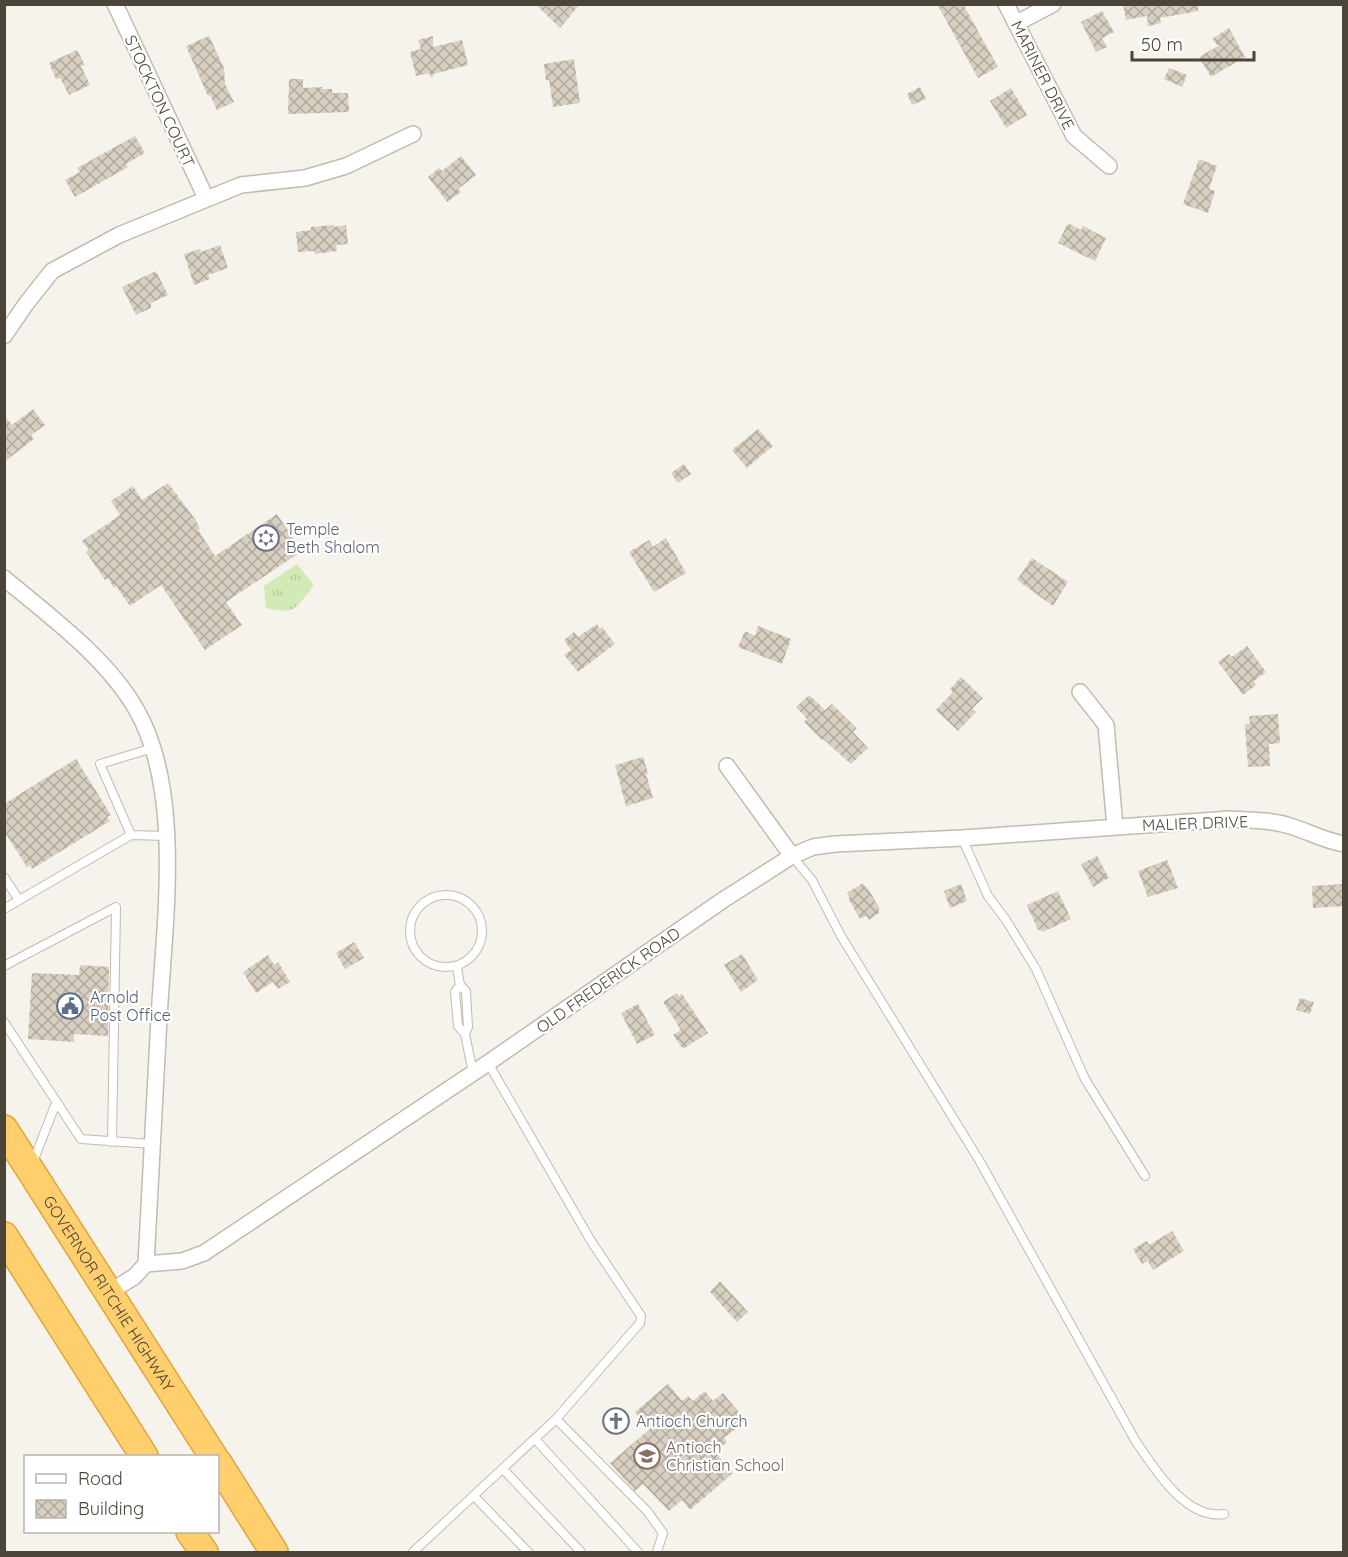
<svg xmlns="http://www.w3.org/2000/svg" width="1348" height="1557" viewBox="0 0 1348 1557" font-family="Quicksand,sans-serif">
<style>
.park{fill:url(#park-tufts)}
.building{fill:url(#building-cross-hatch)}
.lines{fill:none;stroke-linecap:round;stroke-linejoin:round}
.lane-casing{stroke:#c2bbae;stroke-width:10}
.street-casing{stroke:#c2bbae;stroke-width:18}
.highway-casing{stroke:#e0a43c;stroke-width:30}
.lane{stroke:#fff;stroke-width:8}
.street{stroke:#fff;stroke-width:15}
.highway{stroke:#ffcf6e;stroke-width:27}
.labels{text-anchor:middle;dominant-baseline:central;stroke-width:4.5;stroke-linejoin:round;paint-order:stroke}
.street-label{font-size:16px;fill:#4b4439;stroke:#fff}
.worship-label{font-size:16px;fill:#5b616d;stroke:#fff;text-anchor:start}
.service-label{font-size:16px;fill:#4e5e75;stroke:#fff;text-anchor:start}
.education-label{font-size:16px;fill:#785e54;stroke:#fff;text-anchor:start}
</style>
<defs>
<pattern id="park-tufts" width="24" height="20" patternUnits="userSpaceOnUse" patternTransform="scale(1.5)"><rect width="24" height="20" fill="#d2eab5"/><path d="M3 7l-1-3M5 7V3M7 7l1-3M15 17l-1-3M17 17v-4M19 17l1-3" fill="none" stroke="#b6ca9c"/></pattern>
<pattern id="building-cross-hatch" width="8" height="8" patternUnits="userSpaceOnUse" patternTransform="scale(1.5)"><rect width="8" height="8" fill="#d8cfc1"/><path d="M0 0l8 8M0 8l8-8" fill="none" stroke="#b1aa9e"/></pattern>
</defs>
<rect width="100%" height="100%" fill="#f6f3ec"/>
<path class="park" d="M297 564 314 585C296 608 297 615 266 608L264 586Z"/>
<path class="building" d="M535 4H580L560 28Z
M937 4H963L998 67 978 78Z
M1123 4H1198V11L1160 18 1161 23 1148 26 1147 16 1126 20Z
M1102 11 1114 32 1102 38 1107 47 1096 52 1081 22Z
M1229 28 1245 57 1211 77 1199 57 1218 46 1212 39Z
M209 36 224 68 225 84 234 102 217 110 210 95 208 96 186 46Z
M433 36V47L462 40 468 65 433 74V77L431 78 429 73 416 76 410 52 421 49 418 40Z
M77 50 85 65 81 66 90 85 69 95 60 78 56 79 49 63Z
M574 59 580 103 553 107 549 80H546L544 64Z
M1169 68 1187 75 1182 87 1164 79Z
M289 79H303V88L322 87V89H332V93H348L349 112 288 114Z
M920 87 926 99 912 105 907 94Z
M1011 88 1027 115 1006 128 990 101Z
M135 136 145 153 126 164 128 167 75 197 65 180 80 172 77 168Z
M461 156 476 175 458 189 461 192 447 202 428 177 439 168 442 171Z
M1199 159 1217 166 1209 189 1215 191 1208 213 1183 204Z
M1068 223 1081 230 1083 226 1106 238 1095 261 1058 243Z
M333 225 334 227 346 225 348 244 336 245 337 251 315 254 314 251 298 252 296 232 311 230V227Z
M220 245 228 268 208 275 210 279 194 285 184 254 200 249 201 252Z
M156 271 168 295 151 303V308L136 315 122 287Z
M33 409 45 425 31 435 34 439 4 462V415L12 425Z
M758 429 773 446 747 468 732 450Z
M684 464 691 474 678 483 671 473Z
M168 483 195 519 200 529 198 530 215 556 277 514 302 551 226 602 242 625 205 650 161 585 130 606 116 586 114 588 108 578 105 580 86 552 89 550 82 541 120 515 111 501 133 486 142 500Z
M666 538 686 573 654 592 629 552 649 540 653 547Z
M1032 558 1068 582 1053 606 1017 580Z
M597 624 600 629 602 627 615 644 578 672 564 655 571 650 564 640 574 632 578 637Z
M758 626 791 639 782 664 738 647 745 631 755 636Z
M1247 646 1266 672 1254 681 1256 685 1243 695 1218 662 1229 654 1232 657Z
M961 677 983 698 972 709 976 712 958 731 936 710 953 692 950 689Z
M809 695 825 710 832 704 857 728 853 732 868 748 851 764 823 739 822 740 804 722 807 719 796 707Z
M1278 714 1280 743 1269 744 1270 766 1248 767 1245 724H1250L1249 716Z
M643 757 648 773 646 774 653 798 626 806 615 765Z
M76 759 111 815 107 817 110 821 32 869 30 865 27 867 4 831V804Z
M1097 856 1109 878 1093 887 1081 864Z
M1167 860 1178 888 1148 897 1138 871Z
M863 883 866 888 867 887 879 907V913L869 920 866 916 860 919 848 898H850L847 893Z
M961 884 967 901 950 908 944 891Z
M1344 884V906L1313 908 1312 886Z
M1058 891 1071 919 1042 932 1041 930H1038L1027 905Z
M354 942 364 958 345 969 336 953Z
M742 954 758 980 741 992 724 965Z
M268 955 274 965 278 962 290 982 278 989 273 982 256 993 243 972Z
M80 965 109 967 108 1036 74 1034V1042L28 1039 32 973 79 975Z
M677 993 679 996 682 994 708 1033 683 1049 673 1035 681 1030 663 1002Z
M1300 998 1314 1002 1310 1014 1296 1010Z
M638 1004 655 1035 637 1044 621 1013Z
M1172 1231 1184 1251 1153 1270 1148 1261 1142 1264 1133 1249 1147 1241 1149 1245Z
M720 1281 748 1312 737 1322 710 1292Z
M668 1384 682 1401 688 1396 693 1401 705 1391 713 1401 723 1393 746 1421 724 1438 727 1442 715 1452 733 1473 690 1510 682 1500 669 1511 643 1484 635 1491 610 1463 650 1429 635 1412Z"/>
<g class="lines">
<g class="lane-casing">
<path id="lane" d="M131 835 166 836
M962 838 988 896 1006 920 1036 969 1085 1079 1145 1176
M792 856 812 880 841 936 979 1160 1135 1440C1154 1468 1185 1520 1224 1514
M4 877 19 900
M410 931a36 36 0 1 1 72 0a36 36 0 1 1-72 0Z
M4 909 131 835 100 764 153 748
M4 966 116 907 112 1142
M457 967 460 985
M4 1022 81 1139 152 1144
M465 1034 458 1026 455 992 460 985 466 991 468 1027 465 1034 473 1073
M488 1063 591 1241 641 1316 640 1323 556 1419
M33 1162 56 1103
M535 1439 638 1552
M503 1469 581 1552
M474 1496 528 1552
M413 1552 556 1419 647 1511 663 1533 657 1552"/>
</g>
<g class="street-casing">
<path id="street" d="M115 4 206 198
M1006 4 1074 136 1109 166
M1017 23 1053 4
M4 336 26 304 52 271 119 235 241 185 305 178 346 166 413 134
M4 578C49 616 106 657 136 709 184 791 164 926 159 1018 155 1100 150 1182 146 1264L134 1277 109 1292
M1080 692 1106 725 1115 827
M727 766 792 856
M146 1264 182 1261 204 1253 488 1063 723 900 792 856 813 847 835 844 962 838 1230 819C1250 820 1271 820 1290 826 1310 832 1322 840 1344 844"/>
</g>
<g class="highway-casing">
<g id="highway">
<path id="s1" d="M4 1129 213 1456"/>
<path d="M4 1236 144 1456"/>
<path d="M218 1463 274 1552"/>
<path d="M190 1532 204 1552"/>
</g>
</g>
<use href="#lane" class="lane"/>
<use href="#street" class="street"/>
<use href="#highway" class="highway"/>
</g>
<defs>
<g id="synagogue-ring" transform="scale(1.35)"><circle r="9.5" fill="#fff" stroke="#6b7280" stroke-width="1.5"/><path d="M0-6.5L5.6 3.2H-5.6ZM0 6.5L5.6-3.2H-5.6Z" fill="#6b7280"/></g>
<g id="civic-ring" transform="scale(1.35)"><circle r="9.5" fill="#fff" stroke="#5c6f8a" stroke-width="1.5"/><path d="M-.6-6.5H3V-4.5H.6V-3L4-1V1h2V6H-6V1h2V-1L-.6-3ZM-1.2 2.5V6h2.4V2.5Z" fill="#5c6f8a"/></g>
<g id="church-ring" transform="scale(1.35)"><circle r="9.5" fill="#fff" stroke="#6b7280" stroke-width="1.5"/><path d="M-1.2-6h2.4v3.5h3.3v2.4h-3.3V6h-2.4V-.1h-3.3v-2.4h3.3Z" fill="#6b7280"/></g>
<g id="school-ring" transform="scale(1.35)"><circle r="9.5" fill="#fff" stroke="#8d6e63" stroke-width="1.5"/><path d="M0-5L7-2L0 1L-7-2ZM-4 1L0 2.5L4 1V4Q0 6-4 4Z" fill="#8d6e63"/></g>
</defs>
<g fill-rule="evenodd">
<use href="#synagogue-ring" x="266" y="538"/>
<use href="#civic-ring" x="70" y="1006"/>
<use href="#church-ring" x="616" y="1421"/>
<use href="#school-ring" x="647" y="1456"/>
</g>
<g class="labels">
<g class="street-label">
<text transform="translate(1043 75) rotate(63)">MARINER DRIVE</text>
<text transform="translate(160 101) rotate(65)">STOCKTON COURT</text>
<text transform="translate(1195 823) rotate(-2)">MALIER DRIVE</text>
<text transform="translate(608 980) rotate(-35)">OLD FREDERICK ROAD</text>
<text stroke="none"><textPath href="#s1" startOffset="195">GOVERNOR RITCHIE HIGHWAY</textPath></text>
</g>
<g class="worship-label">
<text x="286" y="529">Temple<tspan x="286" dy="18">Beth Shalom</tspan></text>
<text x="636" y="1421">Antioch Church</text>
</g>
<g class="service-label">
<text x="90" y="997">Arnold<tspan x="90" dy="18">Post Office</tspan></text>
</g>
<g class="education-label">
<text x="666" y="1447">Antioch<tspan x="666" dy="18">Christian School</tspan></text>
</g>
</g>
<rect width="1348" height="1557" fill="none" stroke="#4b4439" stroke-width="12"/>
<rect x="24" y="1455" width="195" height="78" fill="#ffffff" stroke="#b7b4b0" stroke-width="1.5"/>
<rect x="36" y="1474" width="30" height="9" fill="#ffffff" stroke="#b7b4b0" stroke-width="1.5"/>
<text x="78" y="1485" font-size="18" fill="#4b4439">Road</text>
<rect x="36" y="1500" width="30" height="18" fill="url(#building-cross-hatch)" stroke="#b7b4b0" stroke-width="1.5"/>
<text x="78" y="1515" font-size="18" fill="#4b4439">Building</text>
<path d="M1132 51v9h122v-9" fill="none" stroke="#4b4439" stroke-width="3"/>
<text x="1141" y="51" font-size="18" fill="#4b4439" stroke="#ffffff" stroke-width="4.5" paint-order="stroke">50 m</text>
</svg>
